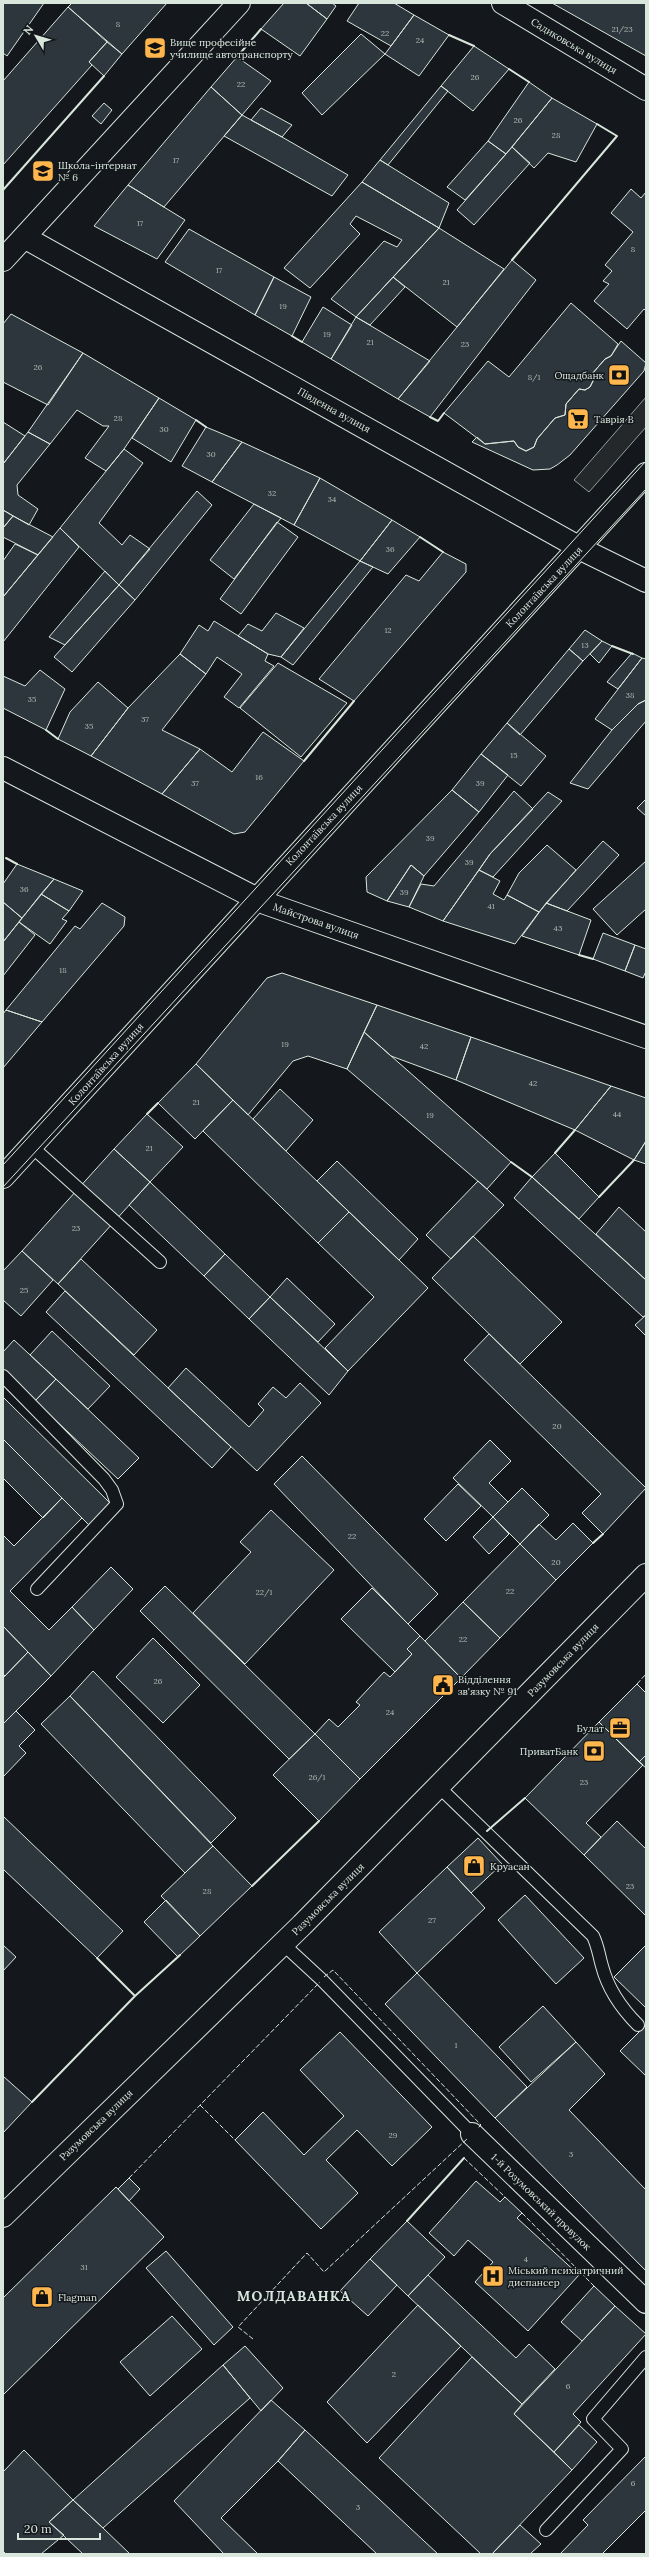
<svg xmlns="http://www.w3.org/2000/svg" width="649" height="2557" viewBox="0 0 649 2557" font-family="Lora,serif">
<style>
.parking{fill:#24282b;stroke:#939e99}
.building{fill:#2c363c;stroke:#d8e6dc}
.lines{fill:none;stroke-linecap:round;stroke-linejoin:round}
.lane-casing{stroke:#d8e6dc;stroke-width:14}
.street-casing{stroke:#d8e6dc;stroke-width:24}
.secondary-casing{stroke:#d8e6dc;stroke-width:24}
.primary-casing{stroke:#d8e6dc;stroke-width:24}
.lane{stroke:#14181c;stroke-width:12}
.street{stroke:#14181c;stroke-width:22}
.secondary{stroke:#14181c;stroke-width:22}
.primary{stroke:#14181c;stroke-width:22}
.tram{stroke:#d8e6dc;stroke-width:1}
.fence{stroke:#d8e6dc;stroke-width:1;stroke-dasharray:5 2;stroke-linecap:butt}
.wall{stroke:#d8e6dc;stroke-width:2}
.labels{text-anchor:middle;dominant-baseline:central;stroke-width:3;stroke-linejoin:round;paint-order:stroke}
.number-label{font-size:8px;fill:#adbab4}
.poi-label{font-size:10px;fill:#d8e6dc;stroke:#14181c;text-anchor:start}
.street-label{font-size:10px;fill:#d8e6dc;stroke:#14181c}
.district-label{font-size:14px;font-weight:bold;letter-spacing:1px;fill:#d8e6dc;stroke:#14181c}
</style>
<rect width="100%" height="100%" fill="#14181c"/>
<path class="parking" d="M646 397V427L589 492 574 480Z"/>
<path class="building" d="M3 3H44L7 56 3 53Z
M72 3H167L122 54 68 7Z
M284 3H306L327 19 300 56 261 29Z
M306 3H332L336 6 327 19Z
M359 3H394L414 15 391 46 347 21Z
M552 3H646V56Z
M68 7 107 42 89 62 92 65 3 165V81Z
M414 15 449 35 419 76 385 54Z
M361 34 385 54 322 115 302 93Z
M107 42 122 54 104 76 89 62Z
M474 46 509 69 473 111 441 86Z
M237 57 271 81 242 115 211 87Z
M529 82 552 98 506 154 488 141Z
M441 86 448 91 388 165 380 160Z
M211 87 242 115 164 207 128 185Z
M552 98 597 124 576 162 548 153 534 168 512 147Z
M104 103 112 110 101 124 92 116Z
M261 108 292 125 282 137 251 120Z
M242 115 282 137 348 175 332 196 224 136Z
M488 141 506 154 465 200 447 187Z
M512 147 530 163 474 225 457 210Z
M380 160 449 203 439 228 362 182Z
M362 182 439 228 356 317 331 299 384 241 397 247 402 240 356 216 350 224 360 234 310 288 284 268Z
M128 185 185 220 157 259 94 226Z
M631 189 641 198 646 192V311L644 309 627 329 594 301 609 284 603 281 612 271 605 265 633 232 611 213Z
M439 228 504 269 457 327 393 277Z
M189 229 274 277 255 315 165 262Z
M512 260 536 280 430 417 398 399Z
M274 277 311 297 292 336 255 315Z
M393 277 405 287 370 325 356 317Z
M571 303 618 344 611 356 605 359 592 374 593 381 590 387 585 390 579 389 566 404 565 415 555 418 537 439 534 447 526 451 518 447 514 441 485 444 444 413 488 361 509 377Z
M323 307 352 325 331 359 302 342Z
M11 314 83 353 48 405 3 382V324Z
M356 317 430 361 398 399 331 359Z
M621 341 646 363 644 371 570 455 557 465 550 469 533 470 472 442 477 437 485 444 514 441 518 447 526 451 534 447 537 439 555 418 565 415 566 404 579 389 585 390 590 387 593 381 592 374 605 359 611 356Z
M83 353 159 398 124 449 106 471 85 458 109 426H103L77 410 50 444 28 432Z
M159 398 196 420 171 462 132 438Z
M3 422 25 436 3 464Z
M206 427 242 442 212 482 182 466Z
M28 432 50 444 17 485 18 495 38 509 29 525 3 510V464Z
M242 442 320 478 294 525 212 482Z
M124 449 143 463 99 523 122 545 130 535 150 549 119 585 60 528Z
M320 478 392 520 360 561 294 525Z
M197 491 212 505 135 600 119 585Z
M254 504 281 518 234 579 210 560Z
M3 510 13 516 3 528Z
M13 516 53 537 38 555 3 537V528Z
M392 520 420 537 388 574 360 561Z
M277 522 298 537 241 614 220 599Z
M60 528 79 547 3 642V597Z
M15 544 38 555 3 597V561Z
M443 552 466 564V572L354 701 319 679 406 575 419 581Z
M360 561 373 567 293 665 281 657Z
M105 571 119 585 65 645 49 637Z
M119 585 135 600 72 672 54 657Z
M276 613 304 628 281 657 268 654 238 636 248 624 262 631Z
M214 621 268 654 265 661 274 666 239 708 224 697 242 674 217 657 206 674 180 654 199 625 208 631Z
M585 630 602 641 583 661 569 649Z
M602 641 612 646 599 663 590 654Z
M569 649 583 661 520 735 507 723Z
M632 653 642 658 618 689 607 682Z
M180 654 206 674 162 730 200 749 162 794 91 756 128 708Z
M642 658 646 659V700L638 704 612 730 595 719Z
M278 663 347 703 301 757 240 708Z
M40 670 65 689 46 730 3 708V676L25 686Z
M98 682 128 708 91 756 58 739 70 712Z
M646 700V721L588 789 570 783 612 730 638 704Z
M507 723 546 756 521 786 481 754Z
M263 732 304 761 245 832 234 834 162 794 200 749 232 772Z
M481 754 508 775 479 812 452 790Z
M452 790 479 812 424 876 411 865 387 901 367 892 366 877Z
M514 791 533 809 490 854 443 921 409 907 421 884 434 886Z
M548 792 562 801 493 877 479 870 490 854Z
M646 799V816L637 808Z
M603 841 619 855 567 911 546 903Z
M547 845 576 870 539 912 507 895 519 873Z
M646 861V909L617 935 593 909Z
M17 864 54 879 22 918 3 902V884Z
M411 865 424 876 409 907 387 901Z
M479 870 500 881 493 894 504 900 507 895 539 912 515 944 443 921Z
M54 879 83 891 69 911 41 894Z
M41 894 69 911 62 919 67 921 50 944 19 922Z
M3 902 22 918 3 942Z
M102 903 125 917 124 926 42 1022 6 1010 75 926 80 929Z
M546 903 591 920 579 955 522 936Z
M19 922 35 935 3 976V942Z
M603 933 635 945 625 971 593 959Z
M635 945 646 949V971L643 978 625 971Z
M282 973 377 1005 347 1069 308 1056 293 1061 248 1115 196 1064 267 978Z
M377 1005 471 1037 456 1080 391 1056 364 1032Z
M6 1010 42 1022 3 1068V1014Z
M364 1032 511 1162 487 1189 347 1069Z
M471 1037 611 1086 575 1130 456 1080Z
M196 1064 233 1100 195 1139 158 1103Z
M611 1086 646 1098V1141L634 1160 575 1130Z
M280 1089 313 1120 286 1151 253 1119Z
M233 1100 349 1212 318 1243 203 1131Z
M147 1114 183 1147 150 1182 114 1149Z
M646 1141V1164L634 1160Z
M114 1149 150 1182 58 1284 22 1251Z
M555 1153 599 1197 579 1219 532 1177Z
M337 1161 418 1239 399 1260 317 1181Z
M532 1177 646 1280V1315L643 1317 514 1198Z
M478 1181 504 1205 451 1259 426 1235Z
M150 1182 225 1254 204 1276 129 1205Z
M619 1207 646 1232V1280L596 1234Z
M349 1212 428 1288 348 1371 325 1348 374 1297 318 1243Z
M473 1236 562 1322 520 1364 432 1278Z
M22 1251 53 1280 21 1316 3 1300V1271Z
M225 1254 270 1297 249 1319 204 1276Z
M81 1259 157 1330 134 1355 58 1284Z
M287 1278 335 1324 318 1342 270 1297Z
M65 1291 231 1447 212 1468 46 1312Z
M270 1297 348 1371 329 1395 249 1319Z
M646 1315V1336L635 1325Z
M52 1331 110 1386 88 1409 30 1355Z
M489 1334 646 1488 603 1534 582 1513 601 1494 464 1360Z
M14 1340 56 1379 35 1401 3 1370V1352Z
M186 1368 249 1427 264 1410 258 1404 273 1387 286 1398 300 1383 321 1403 257 1471 168 1388Z
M56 1379 139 1458 118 1479 35 1401Z
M3 1397 111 1504 89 1525 3 1439Z
M3 1439 62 1498 43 1518 3 1478Z
M490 1440 511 1461 489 1483 508 1502 493 1517 453 1478Z
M302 1456 438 1594 408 1624 274 1484Z
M458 1484 481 1506 446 1541 424 1519Z
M522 1488 549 1515 520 1544 493 1517Z
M62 1498 82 1518 10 1591 49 1630 72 1607 94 1630 51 1676 3 1626V1535L14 1546Z
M271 1510 334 1570 245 1664 193 1613 251 1552 240 1542Z
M493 1517 509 1534 489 1554 473 1537Z
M573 1523 593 1543 556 1580 520 1544 539 1524 556 1540Z
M520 1544 556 1580 500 1638 463 1602Z
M111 1567 133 1589 94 1630 72 1607Z
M165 1586 315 1734 289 1759 140 1611Z
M372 1588 420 1636 407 1649 412 1654 395 1672 341 1619Z
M463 1602 500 1638 461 1678 425 1641Z
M3 1626 28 1652 5 1676 3 1674Z
M420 1636 461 1678 360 1779 315 1734 329 1719 338 1727 360 1705 356 1702 384 1672 390 1677 412 1654 407 1649Z
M153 1638 200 1685 163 1723 116 1677Z
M28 1652 51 1676 3 1724V1678Z
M93 1671 236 1818 211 1843 70 1696Z
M637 1684 646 1693V1755L639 1762 599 1722Z
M70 1696 213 1846 185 1873 41 1724Z
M16 1711 35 1730 19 1746 26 1753 3 1777V1724Z
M599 1722 643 1765 586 1823 601 1837 584 1855 525 1798Z
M315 1734 360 1779 319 1821 273 1775Z
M646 1755V1768L639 1762Z
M3 1816 123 1931 97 1958 3 1869Z
M617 1821 646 1849V1916L584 1855Z
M478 1838 502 1864 471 1893 447 1867Z
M213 1846 252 1886 200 1936 161 1896Z
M447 1867 485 1908 417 1973 379 1932Z
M525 1895 584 1958 556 1984 498 1920Z
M166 1900 200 1936 178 1957 144 1922Z
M3 1945 16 1957 3 1971Z
M646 1945V2008L614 1977Z
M417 1973 527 2087 495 2118 385 2004Z
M543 2006 576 2042 531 2082 499 2047Z
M646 2025V2076L620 2051Z
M340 2032 432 2127 392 2166 357 2130 326 2160 358 2193 321 2229 235 2140 263 2112 304 2155 344 2116 300 2070Z
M576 2042 605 2074 569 2110 646 2190V2271L495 2118Z
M3 2076 32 2102 3 2133Z
M129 2178 140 2189 129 2201 118 2189Z
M476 2181 500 2202 505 2197 522 2213 517 2218 579 2275 528 2331 475 2282 493 2262 468 2240 454 2256 429 2233Z
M116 2187 164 2237 3 2395V2298Z
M407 2221 445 2257 408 2296 370 2259Z
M166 2251 233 2327 214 2345 146 2268Z
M370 2259 397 2285 368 2316 340 2291Z
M428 2275 516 2358 529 2344 555 2369 522 2404 408 2296Z
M594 2286 615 2306 582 2341 561 2322Z
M418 2305 461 2346 367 2443 327 2402Z
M615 2306 646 2334 573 2414 581 2422 554 2452 514 2414Z
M172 2316 202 2349 150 2396 120 2362Z
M245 2346 283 2388 261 2411 223 2365Z
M472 2357 522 2404 514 2414 572 2470 492 2554H481L379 2458Z
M223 2365 250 2398 103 2528 73 2500Z
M271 2400 305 2430 278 2461 221 2518 258 2554H224L174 2501Z
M579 2425 597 2442 572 2470 554 2452Z
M305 2430 438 2554H377L278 2461Z
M24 2450 73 2500 49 2522 64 2535 41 2554H6L3 2551V2472Z
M646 2456V2510L602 2554H560L588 2525 583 2520Z
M73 2500 103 2528 130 2554H83L49 2522Z
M520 2525 541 2544 530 2554H492Z"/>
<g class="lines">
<g class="lane-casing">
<path id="lane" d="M31 1146 160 1262
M3 1376 104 1479 112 1490 117 1504 37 1589
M439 1787 593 1936C598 1946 599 1956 602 1966 608 1989 621 2008 638 2025
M283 1944 322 1980 472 2134
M546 2530 622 2449 593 2419 646 2357"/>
</g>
<g class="street-casing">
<path id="street" d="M503 3 646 89
M24 237 589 553 646 581
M3 260 239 3
M3 768 265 903 646 1037
M472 2134 646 2302"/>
</g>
<g class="secondary-casing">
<path id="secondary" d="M3 1177 646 474"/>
</g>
<g class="primary-casing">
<path id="primary" d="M3 2216 302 1925 646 1575"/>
</g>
<use href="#lane" class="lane"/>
<use href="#street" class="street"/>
<use href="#secondary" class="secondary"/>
<use href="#primary" class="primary"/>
<path class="tram" d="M3 1165 646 461
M3 1187 646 489"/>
<path class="fence" d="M637 1684 646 1674
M324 1977 333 1970 481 2125 478 2128
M200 2105 235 2140
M464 2158 505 2197
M129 2178 320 1982
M522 2213 594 2286
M253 2339 238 2327 307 2253 324 2272 467 2139"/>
<path class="wall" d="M449 35 474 46
M237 57 261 29
M509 69 529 82
M3 190 104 76
M512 260 617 136 597 124
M292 336 302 342
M430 417 438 421 444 413
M196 420 206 427
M420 537 443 552
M612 646 633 654
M46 730 58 739
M304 761 354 701
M6 858 17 864
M579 955 593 959
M147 1114 158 1103
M555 1153 575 1130
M511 1162 532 1177
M599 1197 634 1160
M593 1543 603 1534
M487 1831 525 1798
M252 1886 319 1821
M135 1996 180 1955
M32 2102 135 1996 97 1958
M407 2221 464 2158"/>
</g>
<defs>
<g id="university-square" transform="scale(1.15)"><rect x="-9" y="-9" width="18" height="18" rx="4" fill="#ffb74d" stroke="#14181c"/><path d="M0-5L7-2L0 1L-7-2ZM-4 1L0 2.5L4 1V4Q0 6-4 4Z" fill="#111"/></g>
<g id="school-square" transform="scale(1.15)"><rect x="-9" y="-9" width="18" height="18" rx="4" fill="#ffb74d" stroke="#14181c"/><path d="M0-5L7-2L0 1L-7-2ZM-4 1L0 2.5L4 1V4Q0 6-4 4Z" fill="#111"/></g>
<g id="bank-square" transform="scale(1.15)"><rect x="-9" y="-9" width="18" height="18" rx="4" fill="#ffb74d" stroke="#14181c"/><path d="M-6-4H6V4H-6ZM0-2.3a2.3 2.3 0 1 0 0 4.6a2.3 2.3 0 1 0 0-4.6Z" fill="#111"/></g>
<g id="supermarket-square" transform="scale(1.15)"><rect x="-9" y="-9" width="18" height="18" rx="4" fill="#ffb74d" stroke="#14181c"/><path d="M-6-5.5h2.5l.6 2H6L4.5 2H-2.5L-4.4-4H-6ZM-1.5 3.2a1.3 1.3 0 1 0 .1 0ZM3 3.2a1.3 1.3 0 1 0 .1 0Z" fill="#111"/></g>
<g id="civic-square" transform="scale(1.15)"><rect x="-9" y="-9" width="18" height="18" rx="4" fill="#ffb74d" stroke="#14181c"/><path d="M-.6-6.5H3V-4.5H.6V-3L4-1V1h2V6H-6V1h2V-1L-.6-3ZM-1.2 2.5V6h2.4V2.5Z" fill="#111"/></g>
<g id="office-square" transform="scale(1.15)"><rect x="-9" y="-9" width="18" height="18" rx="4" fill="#ffb74d" stroke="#14181c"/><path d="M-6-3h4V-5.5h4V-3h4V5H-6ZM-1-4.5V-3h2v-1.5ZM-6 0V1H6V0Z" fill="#111"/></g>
<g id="shop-square" transform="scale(1.15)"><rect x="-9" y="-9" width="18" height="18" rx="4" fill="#ffb74d" stroke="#14181c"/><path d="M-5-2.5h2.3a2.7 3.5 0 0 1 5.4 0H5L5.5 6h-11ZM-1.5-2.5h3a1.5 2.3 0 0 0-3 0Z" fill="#111"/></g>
<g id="hospital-square" transform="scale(1.15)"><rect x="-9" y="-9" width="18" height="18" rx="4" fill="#ffb74d" stroke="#14181c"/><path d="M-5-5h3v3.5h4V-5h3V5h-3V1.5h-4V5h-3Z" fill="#111"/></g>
</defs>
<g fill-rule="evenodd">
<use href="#university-square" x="155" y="48"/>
<use href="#school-square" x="43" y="171"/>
<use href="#bank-square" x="619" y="375"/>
<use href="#supermarket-square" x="578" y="419"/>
<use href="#civic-square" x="443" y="1685"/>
<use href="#office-square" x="620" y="1728"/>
<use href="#bank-square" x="594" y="1751"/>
<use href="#shop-square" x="474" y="1866"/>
<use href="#hospital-square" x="493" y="2276"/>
<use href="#shop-square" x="42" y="2297"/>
</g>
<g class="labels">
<g class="number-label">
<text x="118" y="24">8</text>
<text x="622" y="29">21/23</text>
<text x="385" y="33">22</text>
<text x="420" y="40">24</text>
<text x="475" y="77">26</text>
<text x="241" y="84">22</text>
<text x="518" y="120">26</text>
<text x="556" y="135">28</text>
<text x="176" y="160">17</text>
<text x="140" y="223">17</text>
<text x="633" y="249">8</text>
<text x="219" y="270">17</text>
<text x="446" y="282">21</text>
<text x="283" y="306">19</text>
<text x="327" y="334">19</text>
<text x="370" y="342">21</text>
<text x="465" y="344">23</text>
<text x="38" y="367">26</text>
<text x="534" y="377">8/1</text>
<text x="118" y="418">28</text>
<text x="164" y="429">30</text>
<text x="211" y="454">30</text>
<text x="272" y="493">32</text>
<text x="332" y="499">34</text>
<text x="390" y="549">36</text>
<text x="388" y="630">12</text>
<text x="585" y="645">13</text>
<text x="630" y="695">38</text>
<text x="32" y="699">35</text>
<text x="145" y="719">37</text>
<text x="89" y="726">35</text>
<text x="514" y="755">15</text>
<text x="259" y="777">16</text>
<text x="195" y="783">37</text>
<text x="480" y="783">39</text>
<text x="430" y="838">39</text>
<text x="469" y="862">39</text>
<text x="24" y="889">36</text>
<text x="404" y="892">39</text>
<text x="491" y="906">41</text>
<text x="558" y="928">43</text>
<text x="63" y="970">18</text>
<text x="285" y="1044">19</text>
<text x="424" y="1046">42</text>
<text x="533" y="1083">42</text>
<text x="196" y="1102">21</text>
<text x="617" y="1114">44</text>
<text x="430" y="1115">19</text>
<text x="149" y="1148">21</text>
<text x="76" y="1228">23</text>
<text x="24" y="1290">25</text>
<text x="557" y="1426">20</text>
<text x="352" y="1536">22</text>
<text x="556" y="1562">20</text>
<text x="510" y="1591">22</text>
<text x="264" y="1592">22/1</text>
<text x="463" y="1639">22</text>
<text x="158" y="1681">26</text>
<text x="390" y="1712">24</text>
<text x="317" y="1777">26/1</text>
<text x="584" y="1782">23</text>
<text x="630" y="1886">23</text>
<text x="207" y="1891">28</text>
<text x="432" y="1920">27</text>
<text x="456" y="2045">1</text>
<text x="393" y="2135">29</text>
<text x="571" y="2154">3</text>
<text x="526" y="2259">4</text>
<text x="84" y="2267">31</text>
<text x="394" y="2374">2</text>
<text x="568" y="2386">6</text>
<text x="633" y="2483">6</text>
<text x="358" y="2507">3</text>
</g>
<g class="poi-label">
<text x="170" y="42">Вище професійне<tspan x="170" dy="12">училище автотранспорту</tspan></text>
<text x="58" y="165">Школа-інтернат<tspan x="58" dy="12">№ 6</tspan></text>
<text x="604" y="375" text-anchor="end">Ощадбанк</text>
<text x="594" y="419">Таврія В</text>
<text x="458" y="1679">Відділення<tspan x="458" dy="12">зв'язку № 91</tspan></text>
<text x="604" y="1728" text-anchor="end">Булат</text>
<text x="578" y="1751" text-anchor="end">ПриватБанк</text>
<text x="490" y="1866">Круасан</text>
<text x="508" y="2270">Міський психіатричний<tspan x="508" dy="12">диспансер</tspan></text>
<text x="58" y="2297">Flagman</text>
</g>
<g class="street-label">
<text transform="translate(574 46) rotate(31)">Садиковська вулиця</text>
<text transform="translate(334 410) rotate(29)">Південна вулиця</text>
<text transform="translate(544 587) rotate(-47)">Колонтаївська вулиця</text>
<text transform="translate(324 825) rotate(-47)">Колонтаївська вулиця</text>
<text transform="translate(316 921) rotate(19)">Майстрова вулиця</text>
<text transform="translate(106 1064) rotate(-48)">Колонтаївська вулиця</text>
<text transform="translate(563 1660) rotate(-46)">Разумовська вулиця</text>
<text transform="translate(328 1899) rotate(-45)">Разумовська вулиця</text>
<text transform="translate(96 2125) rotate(-44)">Разумовська вулиця</text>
<text transform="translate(541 2202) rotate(44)">1-й Розумовський провулок</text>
</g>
<g class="district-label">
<text x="294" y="2296">МОЛДАВАНКА</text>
</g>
</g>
<rect width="649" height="2557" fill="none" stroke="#d8e6dc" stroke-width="8"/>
<g transform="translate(36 36) rotate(308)" stroke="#14181c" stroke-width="3" paint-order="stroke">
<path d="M0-3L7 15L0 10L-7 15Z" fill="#d8e6dc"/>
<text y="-6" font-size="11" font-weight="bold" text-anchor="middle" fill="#d8e6dc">N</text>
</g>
<path d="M18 2533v6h82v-6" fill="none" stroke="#d8e6dc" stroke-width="2"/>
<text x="24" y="2533" font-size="12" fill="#d8e6dc" stroke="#14181c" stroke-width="3" paint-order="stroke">20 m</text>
</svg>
